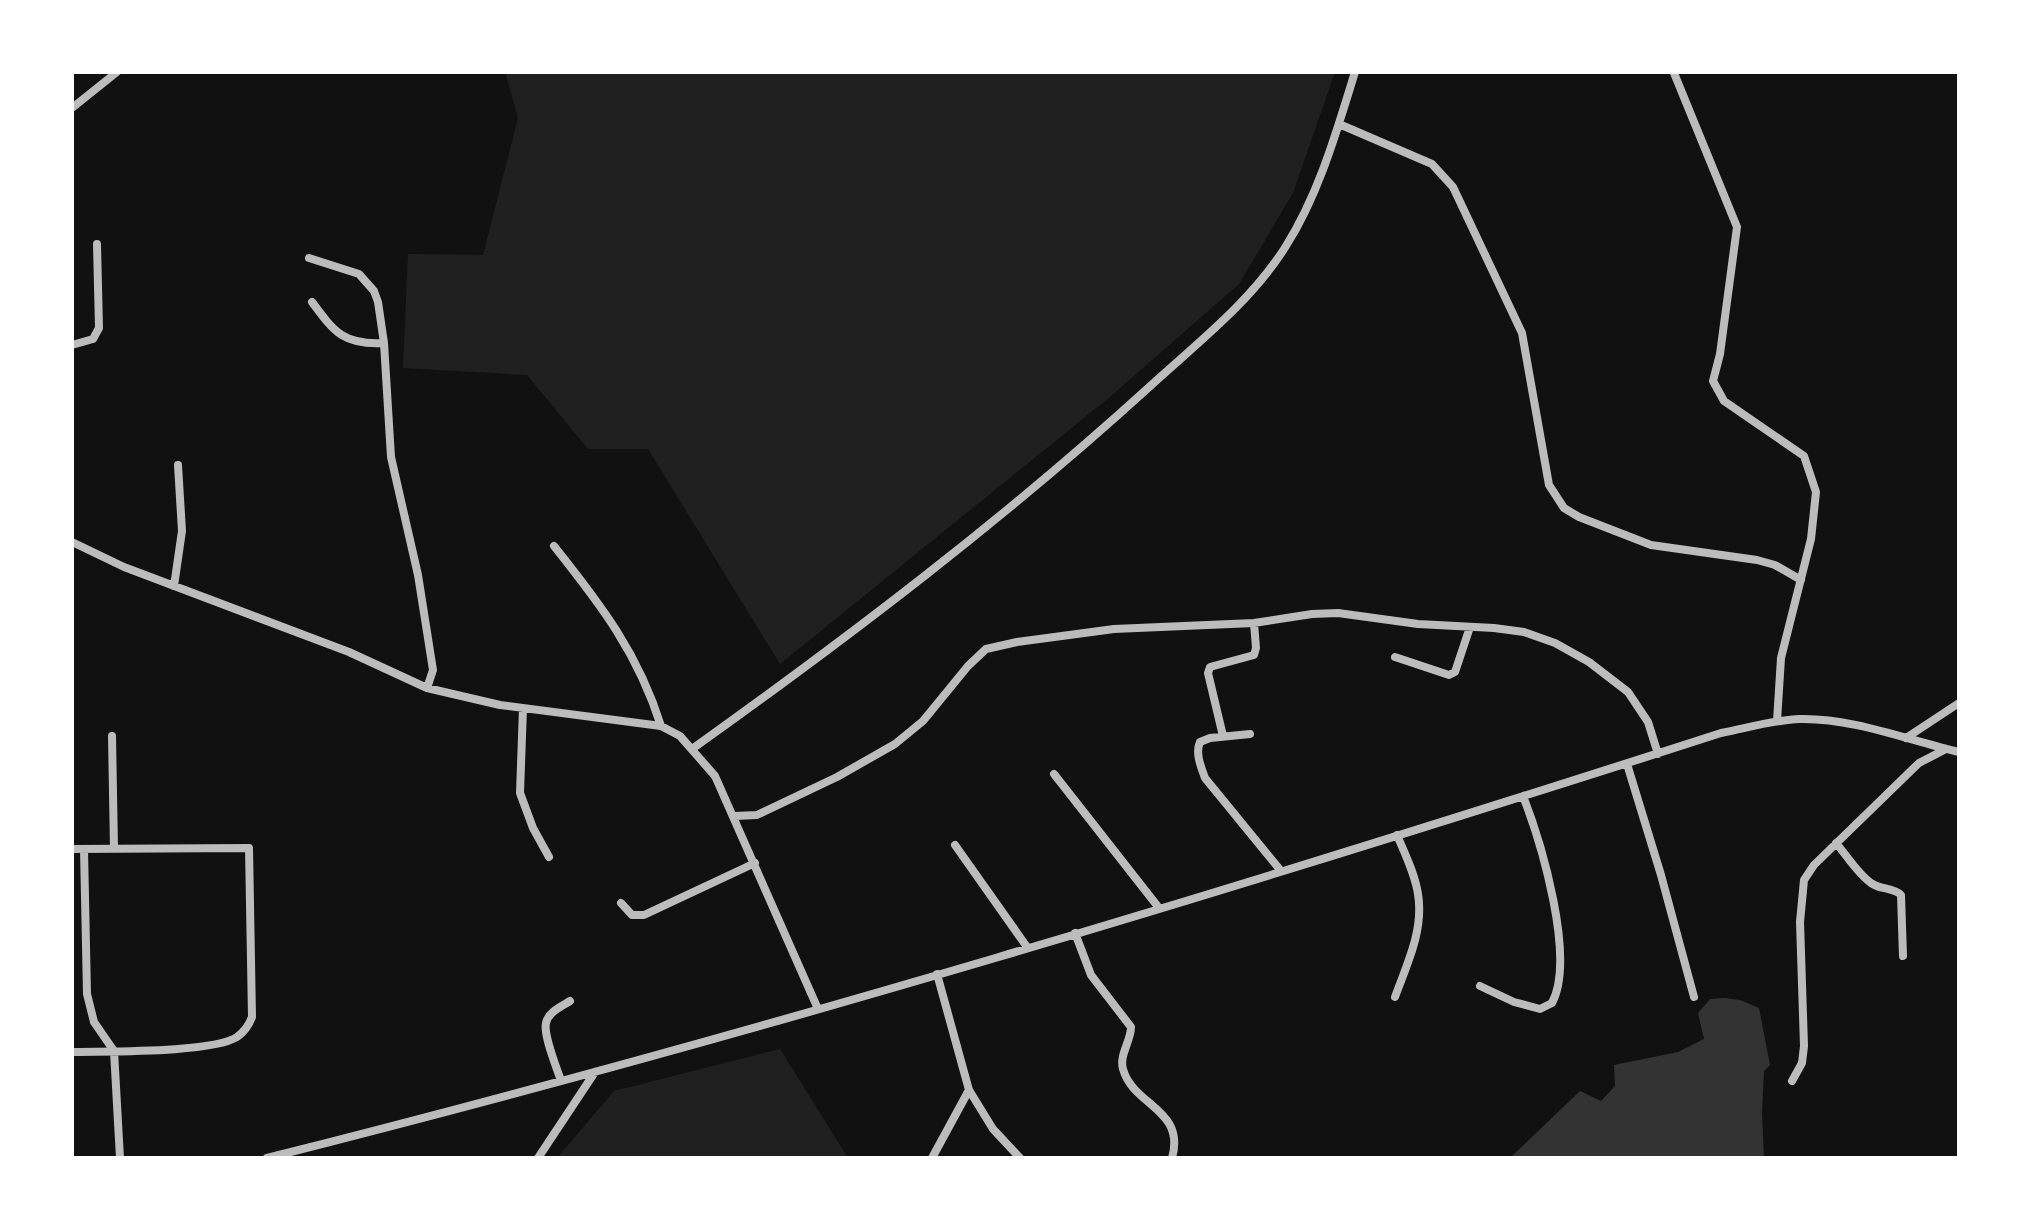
<svg xmlns="http://www.w3.org/2000/svg" width="2031" height="1230" viewBox="0 0 2031 1230" font-family="Cabin,sans-serif">
<style>
.green{fill:#202020}
.water{fill:#333}
.lines{fill:none;stroke-linecap:round;stroke-linejoin:round}
.minor{stroke:#bcbcbc;stroke-width:8}
</style>
<rect width="100%" height="100%" fill="#111"/>
<path class="green" d="M505 72H1335L1293 193 1239 284 1111 396 780 664 648 449H588L527 375 403 368 408 254 483 255 518 118Z
M780 1049 848 1158H557L614 1091Z"/>
<path class="water" d="M1725 998 1740 1000 1759 1008 1770 1065 1764 1071 1762 1113 1764 1158H1510L1580 1091 1601 1101 1615 1086 1614 1065 1678 1052 1704 1039 1698 1013 1710 999Z"/>
<g class="lines">
<path class="minor" d="M1674 73 1737 227 1720 354 1713 381 1724 401 1804 456 1816 492 1811 539 1781 658 1777 721
M72 108 117 72
M1339 124 1432 164 1453 187 1522 333 1549 485 1564 508 1579 517 1651 545 1757 560 1775 565 1801 580
M309 258 359 274 374 291 378 302 384 343 391 457 418 575 433 670 427 688
M312 302C335 333 344 345 384 343
M72 345 93 339 99 328 97 244
M72 542 124 567 349 652 427 688 500 705 661 726 680 736 715 776 818 1009
M554 546C601 605 638 653 661 726
M174 586 182 531 178 465
M1395 657 1449 675 1455 672 1470 627
M523 708 520 793 533 828 549 857
M1250 734 1210 738 1200 742C1195 753 1201 767 1205 778L1281 871
M112 736 114 849
M1223 736 1208 673 1210 667 1254 655 1256 648 1254 623
M1906 738 1959 703
M692 749C849 637 1004 519 1147 389 1196 344 1251 302 1286 246 1319 194 1337 130 1355 72
M1627 764 1661 875 1694 997
M1054 774 1159 908
M735 816 757 815 837 777 895 744 923 721 968 666 986 649 1017 642 1114 629 1254 623 1312 614 1338 613 1418 624 1494 628 1524 632 1555 643 1589 662 1628 692 1648 722 1658 754
M1836 843C1847 856 1858 874 1871 883 1880 890 1893 887 1901 895L1903 956
M955 845 1027 947
M72 849 249 848 252 1017C249 1025 244 1032 237 1037 212 1053 106 1051 72 1052
M84 849 87 994 94 1022 114 1051 120 1158
M621 903 632 915H644L755 863
M1075 933 1091 975 1131 1027C1131 1041 1119 1055 1123 1069 1133 1106 1186 1109 1172 1158
M937 974 969 1090 993 1129 1020 1158
M1480 986 1514 1002 1540 1009 1552 1003C1576 958 1541 842 1523 796
M1395 997C1407 964 1424 930 1418 894 1415 874 1405 854 1397 835
M561 1081C557 1068 543 1035 546 1023 548 1012 562 1006 570 1001
M1792 1081 1802 1063 1804 1046 1800 922 1804 880 1814 865 1919 763 1946 749
M267 1158C756 1035 1240 888 1721 733 1747 728 1773 720 1800 719 1854 718 1907 740 1959 752
M538 1158 595 1072
M932 1158 969 1090"/>
</g>
<rect width="2031" height="1230" fill="none" stroke="#ffffff" stroke-width="148"/>
</svg>
